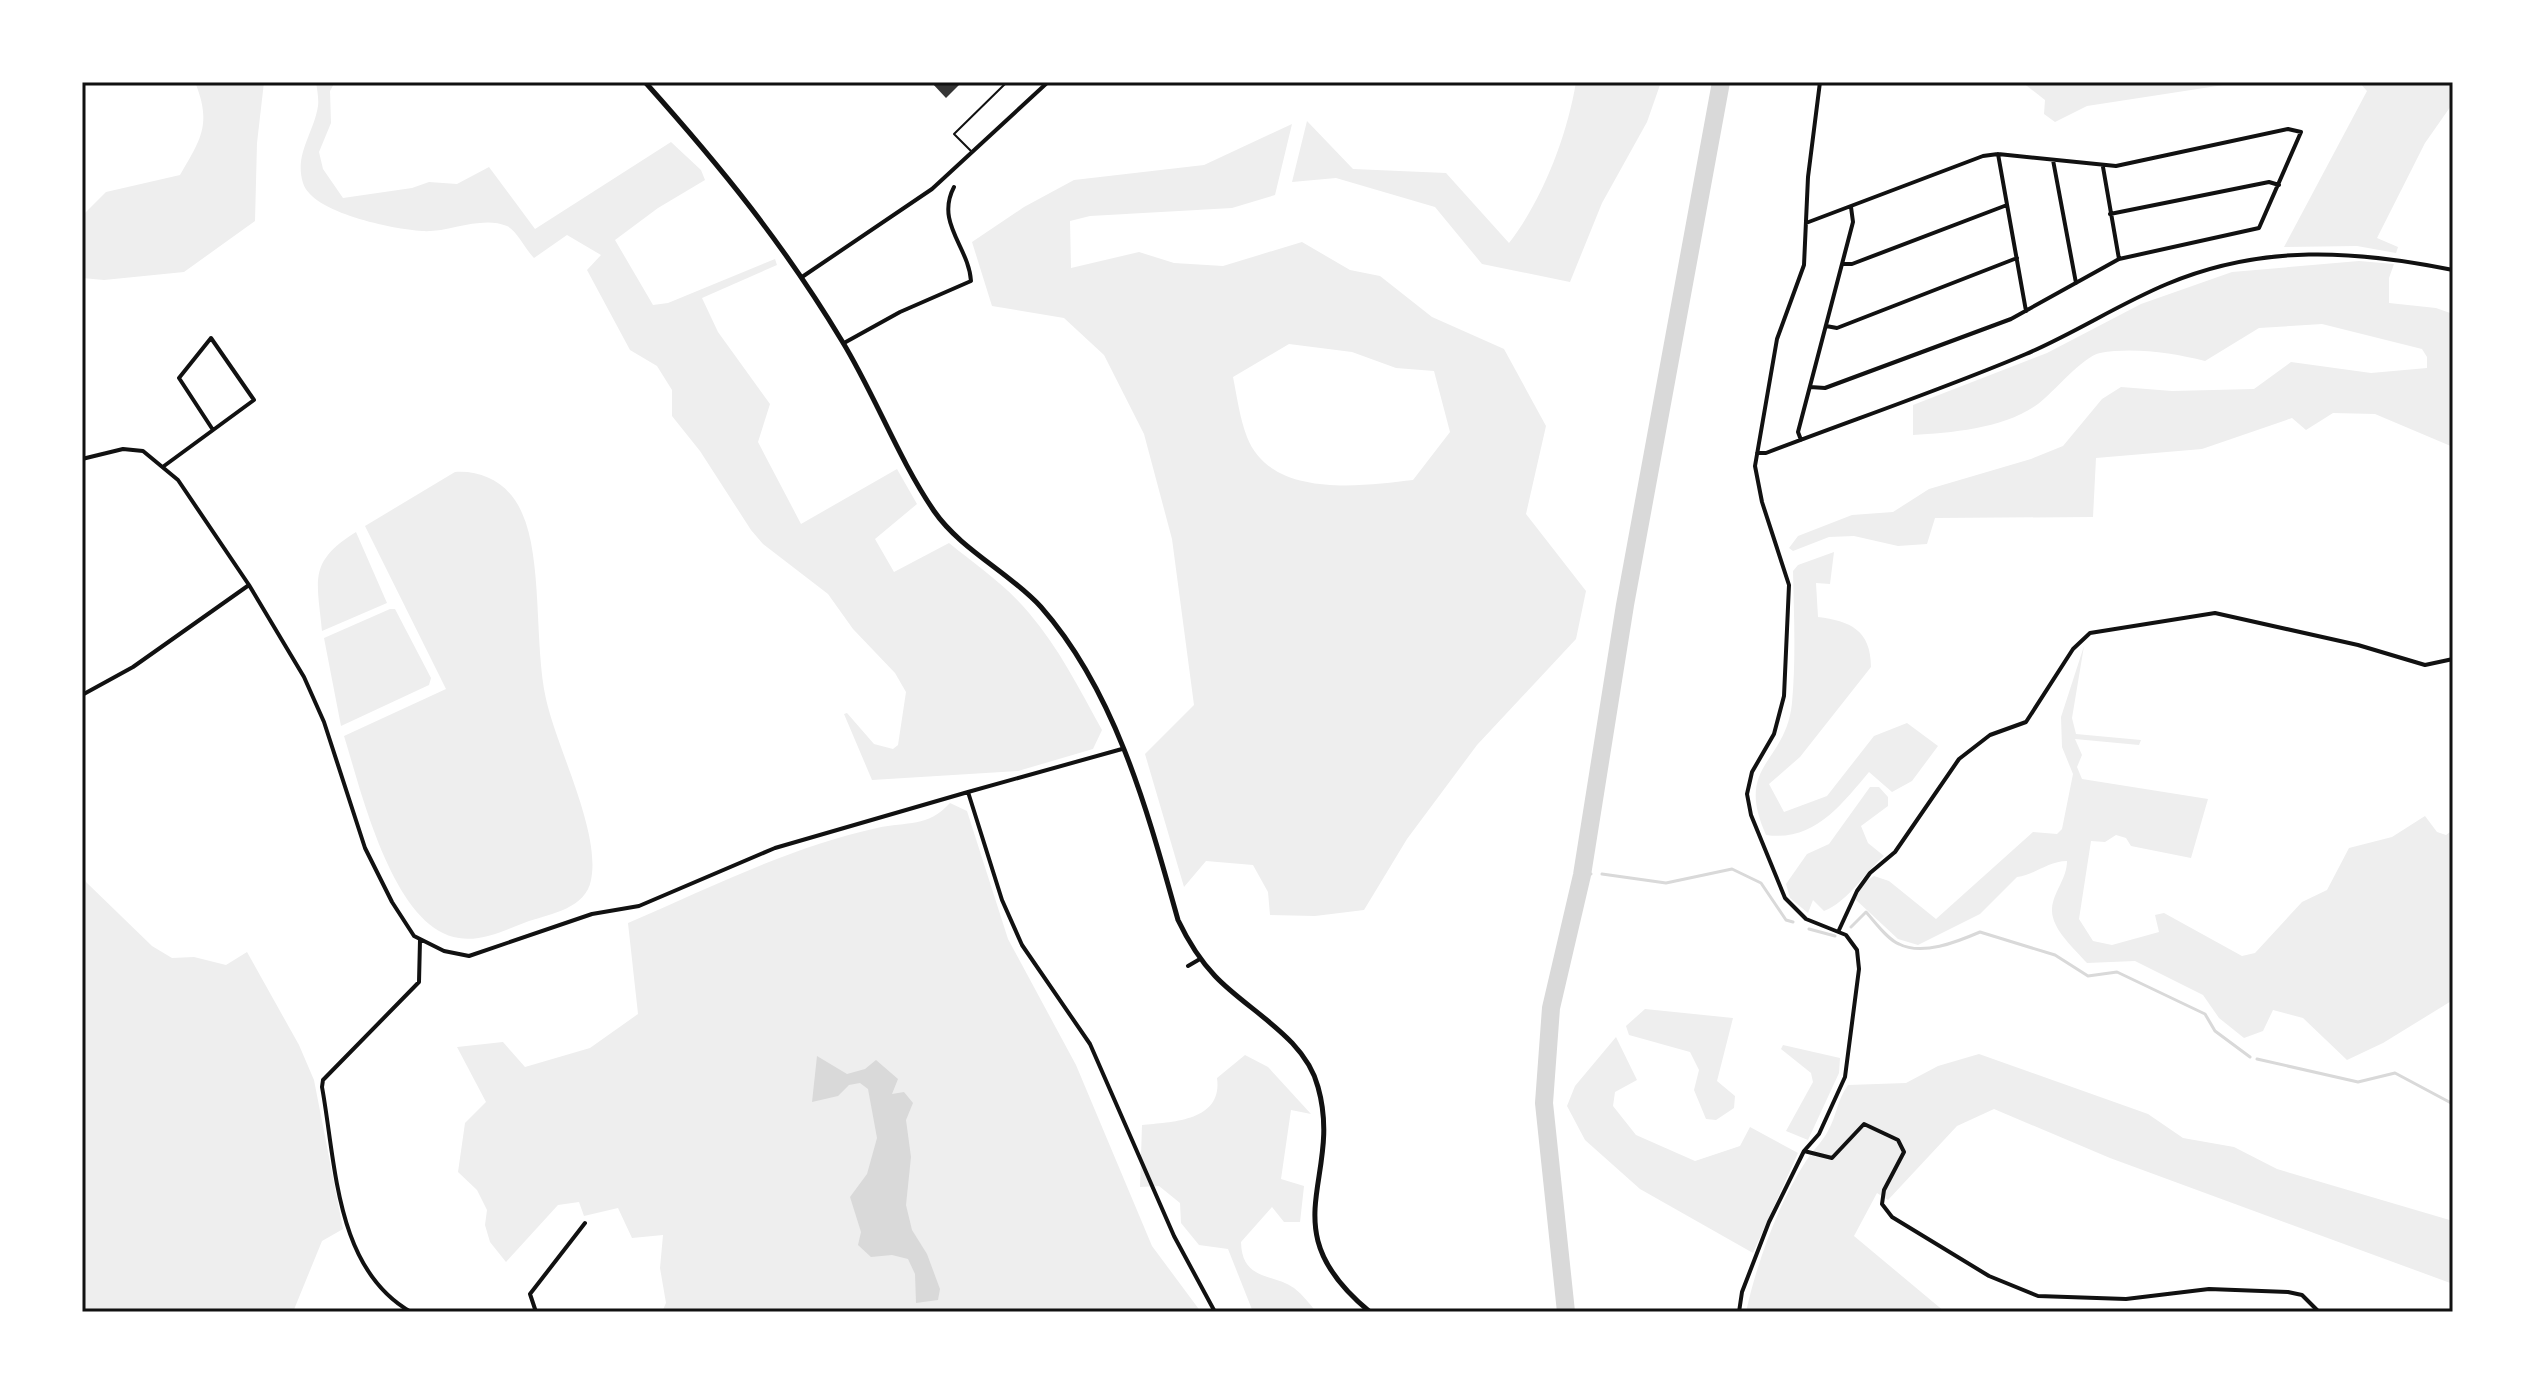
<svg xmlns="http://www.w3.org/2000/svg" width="2535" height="1394" viewBox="0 0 2535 1394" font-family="'Roboto Condensed',sans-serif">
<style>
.green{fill:#eee;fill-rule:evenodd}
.water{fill:#d9d9d9}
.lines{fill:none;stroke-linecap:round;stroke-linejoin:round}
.stream{stroke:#d9d9d9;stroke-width:3}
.river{stroke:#d9d9d9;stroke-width:18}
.building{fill:#353535}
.service{stroke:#111;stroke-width:2}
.minor{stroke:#111;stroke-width:4}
.tertiary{stroke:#111;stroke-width:5}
.neatline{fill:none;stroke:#111;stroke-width:3}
</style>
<rect width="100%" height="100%" fill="#fff"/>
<path class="green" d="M195 82H264L257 143 255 221 184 272 104 280 82 278V216L106 192 180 175C201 139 212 124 195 82Z
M316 82H335L330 91 331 123 319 152 323 169 343 198 412 188 429 182 457 184 489 167 535 229 671 142 701 170 705 180 658 208 615 240 653 305 668 303 775 259 777 265 702 298 718 332 770 404 758 442 801 524 897 469 917 504 875 539 894 572 949 543C976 565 1007 586 1029 613 1059 648 1080 690 1102 730L1093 749 1018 771 872 780 844 714 847 713 874 744 893 749 898 745 906 692 895 673 853 629 828 594 763 544 751 530 700 451 672 416V390L657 366 630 350 587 270 601 255 567 235 534 258C525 249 517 231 507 226 481 215 448 233 422 231 393 229 312 213 303 183 294 154 314 133 318 106 319 99 317 89 316 82Z
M1576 82H1661L1647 122 1602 203 1570 282 1482 264 1435 207 1336 178 1292 182 1307 121 1353 169 1446 173 1509 243C1543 199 1567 136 1576 82Z
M2022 82H2243L2087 106 2055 122 2044 114 2045 100Z
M2359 82H2453V103L2425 143 2377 238 2398 247 2396 253 2357 246 2284 247 2367 91Z
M1292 124 1275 195 1232 208 1090 216 1070 221 1071 268 1139 252 1174 263 1223 266 1302 242 1350 270 1380 276 1432 317 1504 349 1546 426 1526 514 1586 591 1576 639 1477 745 1407 839 1364 910 1315 916 1270 915 1268 892 1253 865 1206 861 1184 887 1145 754 1194 705 1172 539 1144 434 1104 355 1064 318 992 306 972 242 1024 207 1074 180 1204 165ZM1289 344 1352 352 1396 368 1434 371 1450 432 1413 480C1362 486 1271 499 1247 437 1240 419 1237 397 1233 377Z
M2359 261 2394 264 2389 278V303L2436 308 2453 314V447L2375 414 2333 413 2306 430 2292 418 2202 449 2096 458 2093 517 1935 518 1927 544 1898 546 1854 536 1829 537 1793 551 1789 548 1798 536 1852 515 1893 512 1929 489 2031 459 2063 446 2102 399 2121 387 2172 391 2254 389 2291 362 2371 373 2427 368V357L2422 349 2322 324 2259 328 2205 361C2173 353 2133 347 2100 353 2082 357 2054 392 2038 404 2006 428 1952 433 1913 435V405L2047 353 2141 304 2232 272Z
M455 472C485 470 510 485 522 513 543 559 534 645 546 699 557 749 601 832 591 880 586 908 551 914 529 921 507 929 482 942 459 938 393 929 361 790 344 736L446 689 365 526Z
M356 532 387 603 322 631C317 579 308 562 356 532Z
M1834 552 1830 584 1816 583 1818 617C1850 621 1871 630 1871 667L1800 757 1769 784 1784 812 1827 796 1874 736 1907 723 1938 746 1912 781 1892 792 1869 772C1841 805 1814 842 1766 835 1734 764 1786 764 1792 703 1796 660 1794 614 1793 571L1798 565Z
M390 609H395L431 678 429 685 341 726 324 638Z
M2084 646 2072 718 2076 734 2141 740 2139 745 2075 739 2082 755 2077 767 2082 779 2208 799 2191 858 2131 846 2126 838 2116 835 2105 842 2091 841 2079 919 2093 941 2112 945 2159 932 2155 915 2164 913 2242 956 2255 953 2302 902 2327 890 2349 848 2392 837 2425 816 2437 832 2446 835 2453 830V1000L2383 1043 2347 1060 2303 1018 2273 1010 2263 1031 2244 1038 2219 1018 2203 995 2135 961 2087 963C2075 949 2051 929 2052 909 2053 892 2067 879 2067 861 2048 861 2035 875 2017 877L1980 914 1918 945 1898 939 1855 899 1866 881 1874 876 1889 881 1936 919 2033 832 2057 834 2062 829 2073 774 2062 747 2061 717Z
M1870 787H1879L1888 797V806L1861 826 1868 843 1884 856C1864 873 1849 901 1824 911L1813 900 1808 913 1790 898 1786 884 1807 854 1829 844Z
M950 803 967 811 1008 939 1076 1065 1152 1246 1201 1312H662L666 1303 660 1268 663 1235 632 1238 618 1208 584 1216 579 1202 558 1205 506 1262 490 1242 485 1225 487 1210 477 1190 458 1172 465 1123 486 1102 457 1047 503 1042 525 1067 590 1048 638 1014 628 923C710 888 790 847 877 828 908 821 927 828 950 803Z
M82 873 86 882 152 946 172 958 194 957 226 965 247 952 299 1045 314 1080 343 1229 322 1241 293 1312H82Z
M1645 1009 1733 1018 1717 1081 1735 1096 1734 1108 1716 1120 1706 1119 1694 1090 1699 1070 1690 1052 1629 1035 1626 1026Z
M1616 1037 1637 1080 1615 1092 1613 1106 1636 1135 1695 1161 1740 1146 1750 1127 1798 1153 1753 1253 1640 1189 1585 1140 1567 1106 1575 1086Z
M1783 1045 1840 1058 1839 1073 1808 1140 1786 1131 1813 1082 1811 1073 1781 1049Z
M1979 1054 2148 1114 2183 1138 2234 1147 2277 1169 2453 1221V1284L2110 1158 1994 1109 1957 1126 1888 1200 1877 1193 1854 1236 1945 1312H1746C1757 1262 1778 1204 1806 1161 1813 1150 1823 1141 1828 1131 1837 1115 1837 1100 1848 1085L1906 1083 1938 1066Z
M1245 1055 1268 1067 1311 1114 1291 1110 1281 1179 1304 1186 1300 1222H1284L1272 1207 1241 1242C1242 1281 1272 1273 1294 1288 1303 1295 1310 1304 1316 1312H1253L1228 1249 1199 1245 1181 1223 1180 1203 1159 1186 1140 1187 1142 1125C1173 1122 1223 1121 1217 1078Z"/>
<path class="water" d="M817 1056 847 1074 865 1069 876 1060 898 1079 892 1094 904 1092 913 1103 906 1120 911 1157 906 1205 912 1230 927 1254 940 1289 938 1300 916 1303 915 1274 908 1259 892 1255 871 1257 858 1245 861 1232 850 1197 867 1174 877 1138 868 1089 860 1083 849 1085 838 1096 812 1102Z"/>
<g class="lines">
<path class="stream" d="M1602 874 1666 883 1732 869 1761 883 1786 920 1793 922
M1582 875 1591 874
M1851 927 1866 912C1875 922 1887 939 1899 944 1922 956 1957 942 1980 932L2055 955 2088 976 2117 972 2205 1014 2215 1031 2250 1057
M1809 929 1835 936
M2257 1059 2358 1082 2395 1073 2453 1104"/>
<path class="river" d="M1566 1312 1544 1103 1551 1008 1582 875 1625 605 1721 82"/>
</g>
<path class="building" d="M931 82H962L946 98Z"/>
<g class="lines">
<path class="service" d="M972 152 954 134 1007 82"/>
<path class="minor" d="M1998 154 2026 311
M2053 160 2076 283
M2103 167 2119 259
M2110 214 2269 182 2279 185
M1806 223 1983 156 1998 154 2116 166 2288 129 2301 132 2259 228 2119 259 2011 319 1825 388 1810 387
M1842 264H1852L2007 205
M802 277 932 189 1048 82
M1826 326 1837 328 2017 258
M844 343 900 312 971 281C969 247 935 223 954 187
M1801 440 1798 432 1853 222 1851 207
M1757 453H1766C1852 420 1941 390 2026 354 2075 333 2119 304 2167 284 2262 244 2355 250 2453 270
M82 459 123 449 143 451 178 480 249 585 304 677 324 722 365 848 392 902 414 936 444 951 469 956 592 914 639 906 775 848 968 792
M164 466 254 400 211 338 179 378 213 430
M82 695 133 667 249 585
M1122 749 968 792 1002 900 1022 945 1090 1044 1174 1236 1215 1312
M1839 930 1857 891 1870 873 1895 852 1959 759 1990 735 2026 722 2073 649 2090 633 2215 613 2358 645 2425 665 2453 659
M1188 966 1200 959
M1804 1151 1832 1158 1864 1124 1898 1140 1904 1152 1884 1190 1882 1204 1892 1217 1989 1276 2038 1296 2126 1299 2209 1289 2288 1292 2302 1295 2319 1312
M411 1312C335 1269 336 1163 322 1087L323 1080 419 982 420 940
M536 1312 530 1294 585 1223
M1739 1312 1742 1292 1769 1222 1804 1151 1819 1134 1845 1077 1859 969 1857 950 1846 935 1806 919 1785 898 1751 815 1747 794 1752 772 1774 734 1784 696 1789 585 1762 502 1755 466 1777 339 1804 265 1808 177 1820 82"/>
<path class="tertiary" d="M645 82C721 167 783 243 842 341 875 395 898 458 934 511 961 550 1009 572 1041 607 1116 692 1148 813 1178 920 1188 941 1199 959 1215 976 1248 1011 1305 1037 1318 1087 1344 1179 1268 1228 1370 1312"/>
</g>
<rect width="2535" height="1394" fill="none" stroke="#ffffff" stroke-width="168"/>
<rect x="84" y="84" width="2367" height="1226" class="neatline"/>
</svg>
